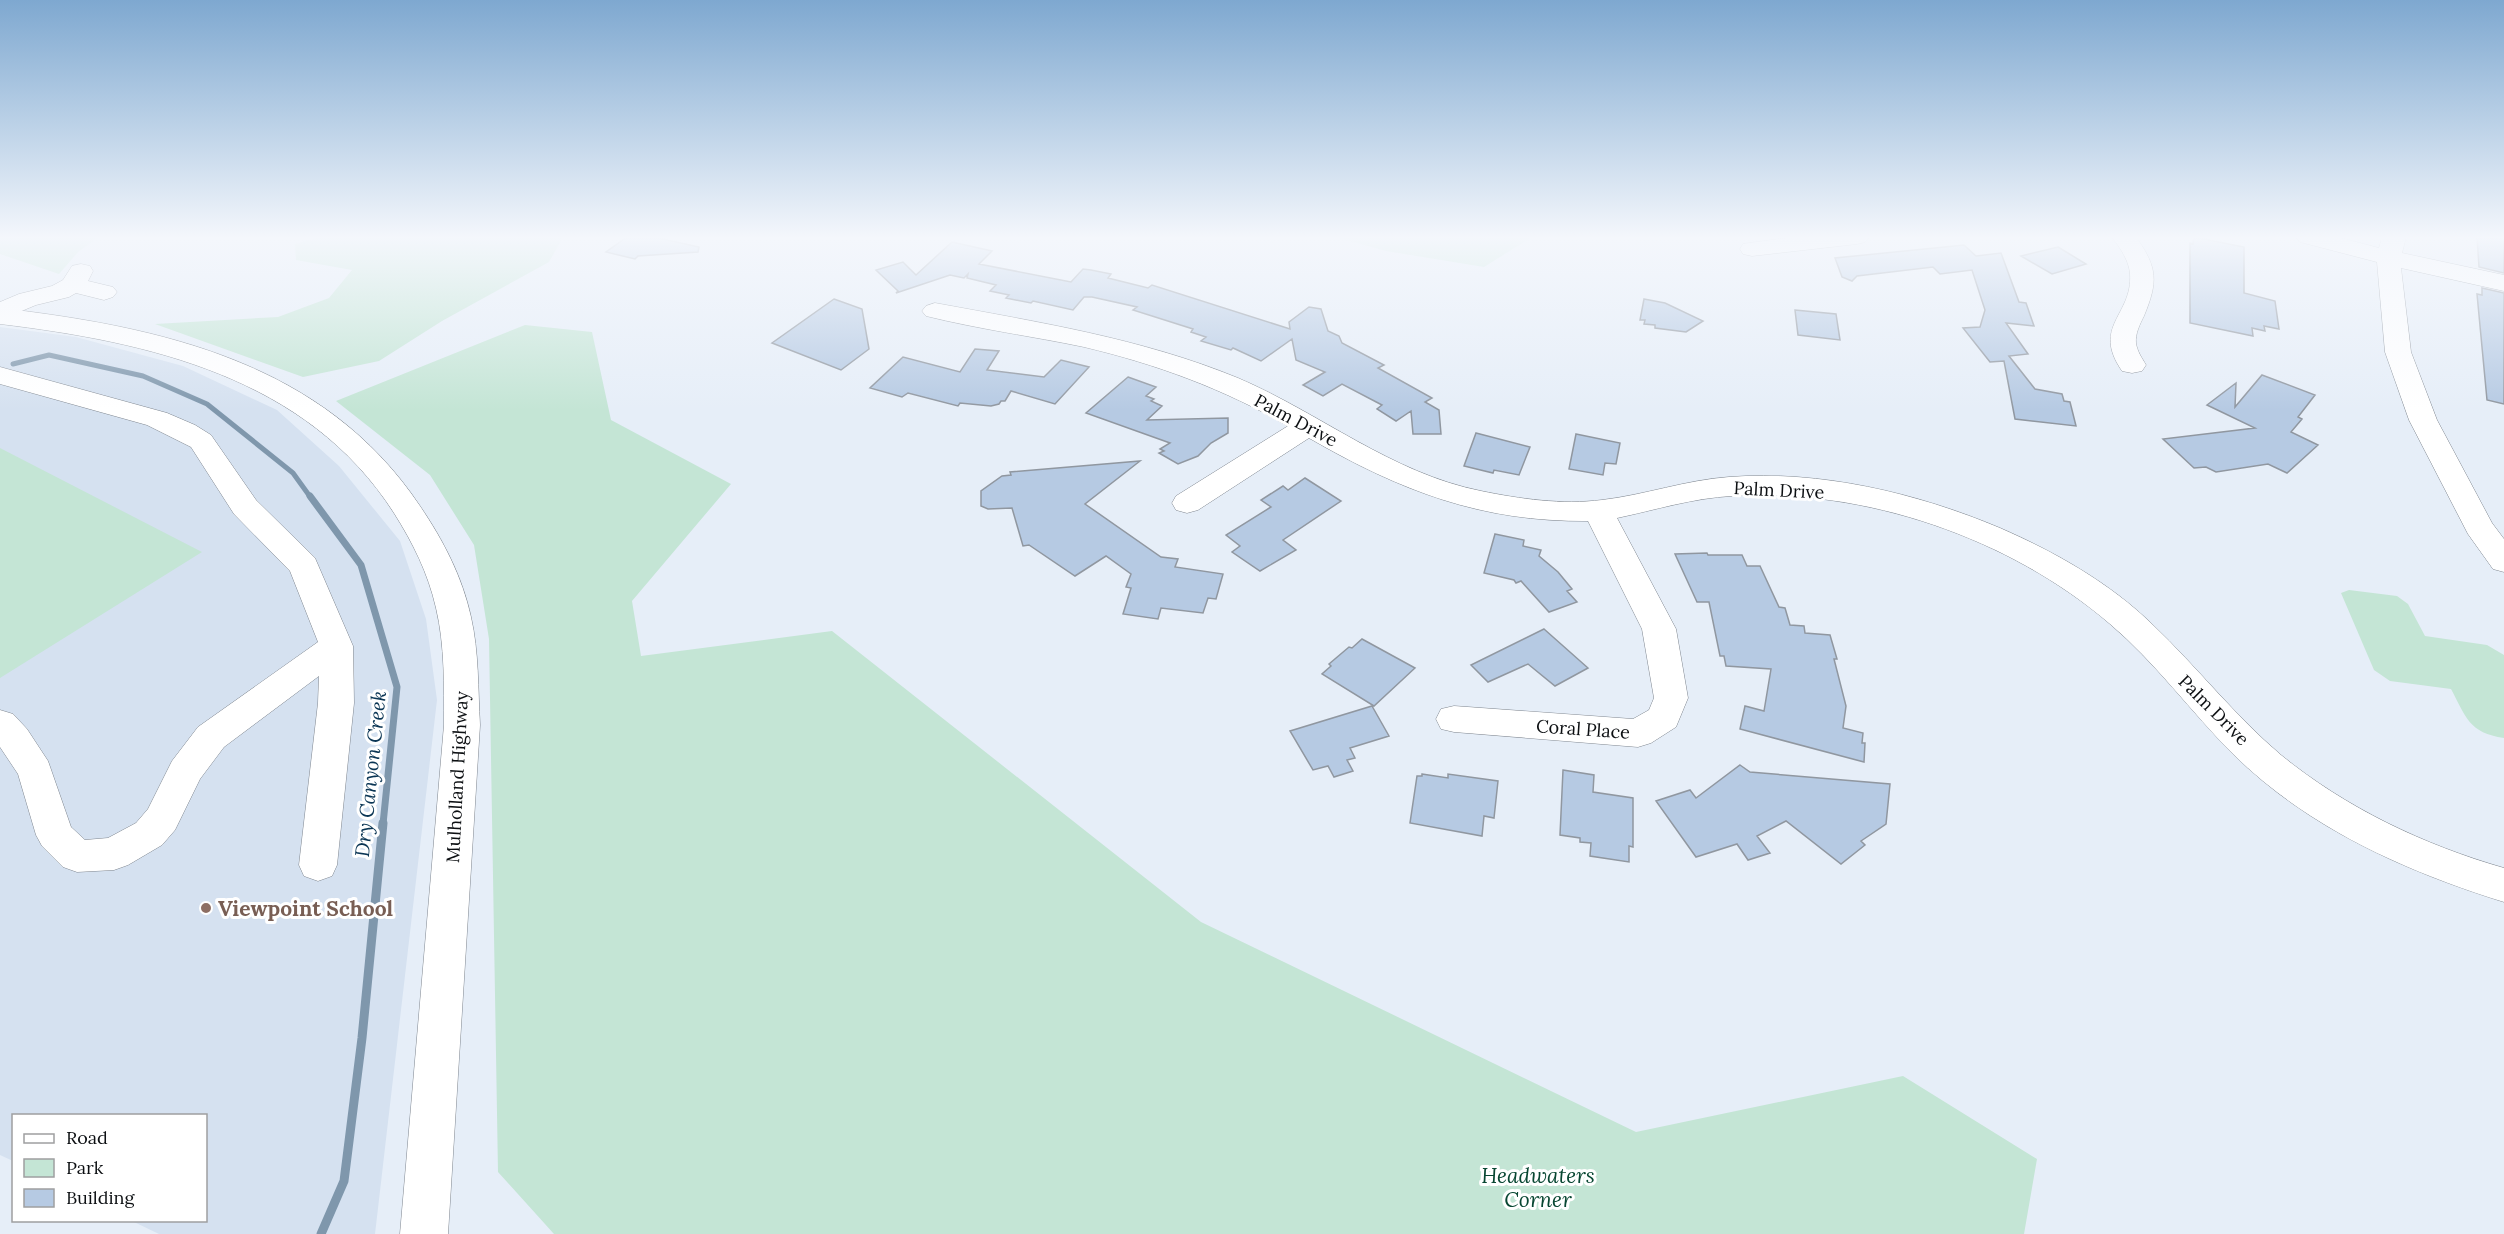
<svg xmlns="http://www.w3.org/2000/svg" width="2504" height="1234" viewBox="0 0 2504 1234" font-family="Lora,serif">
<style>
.built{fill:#d5e1f0}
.green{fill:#c4e5d5}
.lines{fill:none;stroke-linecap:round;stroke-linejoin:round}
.stream-far2{stroke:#7f97ac;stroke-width:5}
.stream-far1{stroke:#7f97ac;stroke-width:7}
.stream{stroke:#7f97ac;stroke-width:9}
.building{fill:#b6cae3;stroke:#9097a0;stroke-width:1.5}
.minor-casing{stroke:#7f868f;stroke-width:1}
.major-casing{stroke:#7f868f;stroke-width:1}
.minor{fill:#fff;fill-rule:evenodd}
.major{fill:#fff;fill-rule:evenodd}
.education-dot{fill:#8d6e63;stroke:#fff;stroke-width:2}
.labels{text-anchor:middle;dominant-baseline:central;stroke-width:6;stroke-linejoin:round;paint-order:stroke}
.street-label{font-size:18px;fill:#0c0f12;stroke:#fff}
.water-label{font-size:20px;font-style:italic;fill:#0a3554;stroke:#fff}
.near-education-label{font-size:21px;font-weight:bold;fill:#785e54;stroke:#fff;text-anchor:start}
.near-park-label{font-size:21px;font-style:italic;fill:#084732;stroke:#fff}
</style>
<rect width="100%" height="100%" fill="#e6eef8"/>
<path class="built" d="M 0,327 L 76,337 L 183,366 L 277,410 L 339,466 L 400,541 L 426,619 L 437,700 L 375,1234 L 159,1234 L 132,1221 L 206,1220 L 206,1116 L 14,1116 L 13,1161 L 0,1155 Z"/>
<path class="green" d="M 0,237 L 99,237 L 78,252 L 59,274 L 0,254 Z
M 319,237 L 563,237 L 549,262 L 442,321 L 379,361 L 303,377 L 155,324 L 278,317 L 329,298 L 352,270 L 296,260 L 295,244 Z
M 1336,237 L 1335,237 L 1532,237 L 1484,267 L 1386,251 Z
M 525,325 L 592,332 L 611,420 L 731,484 L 632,601 L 641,656 L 832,631 L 1201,922 L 1636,1132 L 1903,1076 L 2037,1159 L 2024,1234 L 554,1234 L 498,1172 L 489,639 L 474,545 L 430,475 L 336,401 Z
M 0,448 L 202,552 L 0,678 Z
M 2349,590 L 2397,596 L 2408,604 L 2425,636 L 2487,645 L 2504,655 L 2504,738 C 2469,733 2466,717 2451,689 L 2390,681 L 2374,670 L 2341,593 Z"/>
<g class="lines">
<path class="stream-far2" d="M 13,364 L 49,355 L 143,376 L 207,404 L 293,473 L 311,498"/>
<path class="stream-far1" d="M 310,496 L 361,565 L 397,687 L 383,824"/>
<path class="stream" d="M 321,1234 L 344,1181 L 362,1038 L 383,823"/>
</g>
<path class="building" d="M 627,237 L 654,237 L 699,247 L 698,252 L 638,256 L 635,259 L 606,252 Z
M 2194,237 L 2244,247 L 2244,293 L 2275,301 L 2279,329 L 2264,326 L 2265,331 L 2252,328 L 2253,336 L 2190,323 L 2190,243 L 2193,244 Z
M 2477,237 L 2504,237 L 2504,273 L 2479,267 Z
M 952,242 L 992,251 L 979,264 L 1071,282 L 1083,269 L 1091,270 L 1111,274 L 1108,278 L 1148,288 L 1152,285 L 1290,329 L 1289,322 L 1309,307 L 1321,309 L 1328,331 L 1339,336 L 1342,343 L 1384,365 L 1378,368 L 1432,398 L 1425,402 L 1439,410 L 1441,434 L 1413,434 L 1411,411 L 1396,421 L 1377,409 L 1382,405 L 1342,384 L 1323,396 L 1303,385 L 1325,372 L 1296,360 L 1292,339 L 1261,361 L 1233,348 L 1231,350 L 1201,341 L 1206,337 L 1191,332 L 1193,329 L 1133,310 L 1137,307 L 1092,297 L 1084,297 L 1073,310 L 1033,301 L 1031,303 L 1006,298 L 1009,295 L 990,291 L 996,285 L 967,278 L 968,274 L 964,278 L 950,275 L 896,293 L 898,291 L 876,270 L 903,262 L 916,275 Z
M 1964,245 L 1976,256 L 2001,253 L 2019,302 L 2026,303 L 2034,326 L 2006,323 L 2028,354 L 2009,356 L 2035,389 L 2062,394 L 2064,401 L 2070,402 L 2076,426 L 2015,419 L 2004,361 L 1990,362 L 1963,328 L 1980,327 L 1985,310 L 1972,270 L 1940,274 L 1933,267 L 1857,276 L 1852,281 L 1842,277 L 1835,258 Z
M 2058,247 L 2086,264 L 2052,274 L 2021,256 Z
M 2482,288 L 2504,293 L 2504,404 L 2487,400 L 2477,294 L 2482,295 Z
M 834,299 L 862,309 L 869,349 L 841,370 L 772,343 Z
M 1644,299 L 1665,303 L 1703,321 L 1686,332 L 1655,328 L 1655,325 L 1644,324 L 1645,320 L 1640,320 Z
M 1795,310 L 1836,314 L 1840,340 L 1798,335 Z
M 975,349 L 999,351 L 987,370 L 1044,377 L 1061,360 L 1089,367 L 1055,404 L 1011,391 L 1005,401 L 1001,401 L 999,404 L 991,406 L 960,403 L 958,406 L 908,393 L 902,397 L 870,388 L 903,357 L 960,372 Z
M 2262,375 L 2315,395 L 2298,417 L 2302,419 L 2291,432 L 2318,445 L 2287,473 L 2268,464 L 2216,472 L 2206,467 L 2194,468 L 2163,439 L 2255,428 L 2207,405 L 2236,383 L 2235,407 Z
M 1128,377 L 1156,387 L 1146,396 L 1154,399 L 1151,401 L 1162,406 L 1147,420 L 1228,418 L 1228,433 L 1211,443 L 1198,456 L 1178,464 L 1159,453 L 1164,451 L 1160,449 L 1170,443 L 1086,413 Z
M 1476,433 L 1530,447 L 1519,475 L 1494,470 L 1493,473 L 1464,466 Z
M 1576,434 L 1620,443 L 1616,464 L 1605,463 L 1603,475 L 1569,469 Z
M 1140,461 L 1085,504 L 1161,557 L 1178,559 L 1175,567 L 1223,574 L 1216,599 L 1208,598 L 1203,613 L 1161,608 L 1158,619 L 1123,614 L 1131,588 L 1126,587 L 1131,574 L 1106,556 L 1075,576 L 1029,545 L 1023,546 L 1012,508 L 988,509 L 981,506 L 981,491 L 1002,476 L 1011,475 L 1010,472 Z
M 1305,478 L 1341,501 L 1283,540 L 1296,550 L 1260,571 L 1232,552 L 1240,546 L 1226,535 L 1271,507 L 1261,500 L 1283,486 L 1288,490 Z
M 1495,534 L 1524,540 L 1523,546 L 1541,550 L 1539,556 L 1558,572 L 1572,589 L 1567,591 L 1577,602 L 1549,612 L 1521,581 L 1516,583 L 1514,580 L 1484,573 Z
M 1707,553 L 1708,555 L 1742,555 L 1747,566 L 1760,566 L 1779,607 L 1785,608 L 1790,625 L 1804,626 L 1805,633 L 1830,635 L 1837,659 L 1834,659 L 1846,706 L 1843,728 L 1863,733 L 1862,743 L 1865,743 L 1864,762 L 1740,729 L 1745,706 L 1764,711 L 1771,669 L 1726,666 L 1724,656 L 1720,656 L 1709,602 L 1697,602 L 1675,554 Z
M 1544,629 L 1588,668 L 1555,686 L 1528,664 L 1488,682 L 1471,665 Z
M 1362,639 L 1415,668 L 1374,706 L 1322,674 L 1331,666 L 1329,664 L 1349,647 L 1352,648 Z
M 1372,706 L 1389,736 L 1350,748 L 1355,758 L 1347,760 L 1353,771 L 1334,777 L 1328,766 L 1313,770 L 1290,731 Z
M 1740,765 L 1750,772 L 1890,784 L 1886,824 L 1861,841 L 1865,845 L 1841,864 L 1786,821 L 1757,836 L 1770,853 L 1748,860 L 1737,844 L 1696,857 L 1656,801 L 1690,790 L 1696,798 Z
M 1563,770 L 1594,775 L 1593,792 L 1633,798 L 1633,847 L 1629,846 L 1629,862 L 1590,856 L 1591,843 L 1580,842 L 1580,838 L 1560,835 Z
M 1422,774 L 1448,778 L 1448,774 L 1498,781 L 1494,818 L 1484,816 L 1482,836 L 1410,823 L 1417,776 L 1422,776 Z"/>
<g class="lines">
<g class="minor-casing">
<path id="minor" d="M 1794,237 L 1869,237 L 1865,242 L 1857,244 L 1752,256 L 1743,254 L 1740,249 L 1743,244 Z
M 2112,237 L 2136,237 C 2158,268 2158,282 2144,316 C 2140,324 2135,334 2136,343 C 2137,351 2142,358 2146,365 L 2142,371 L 2132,373 L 2122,371 C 2091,326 2133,315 2130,274 C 2129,260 2120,248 2112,237 Z
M 2296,237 L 2337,237 L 2379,248 L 2382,237 L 2406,237 L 2402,253 L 2504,275 L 2504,291 L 2401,268 L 2411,352 L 2437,420 L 2492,523 L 2504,539 L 2504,572 L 2493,569 L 2468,534 L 2409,420 L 2385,352 L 2377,262 L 2300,242 Z
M 81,264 L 90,266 L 93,271 L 88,281 L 113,287 L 117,292 L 113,297 L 104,300 L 76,293 L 69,297 L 36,305 L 0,320 L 0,302 L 19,294 L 52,286 L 63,280 L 72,266 Z
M 935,303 C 1037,322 1141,338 1238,378 C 1320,413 1391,473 1481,491 C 1520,499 1562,505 1602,500 C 1645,495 1686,480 1729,477 C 1820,470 1917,493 2000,528 C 2055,552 2110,583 2153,625 C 2197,667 2235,716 2281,755 C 2346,808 2424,845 2504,868 L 2504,902 C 2405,871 2308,828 2233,754 C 2191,712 2156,663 2110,624 C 2010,538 1865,488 1732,496 C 1693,498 1655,510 1617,518 L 1676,629 L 1688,698 L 1676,727 L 1651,743 L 1638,747 L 1454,732 L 1441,729 L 1436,719 L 1441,709 L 1454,706 L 1633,719 L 1649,710 L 1654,698 L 1642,629 L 1588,521 C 1481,522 1401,491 1309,438 L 1198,510 L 1187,513 L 1176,510 L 1172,503 L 1176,496 L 1288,426 C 1224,389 1156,364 1084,347 C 1031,336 978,329 926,316 L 922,311 L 926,306 Z
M 0,367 L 167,413 L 195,425 L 211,435 L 256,500 L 315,558 L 353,646 L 354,703 L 337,865 L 332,876 L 318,881 L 304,876 L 299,865 L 318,703 L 319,676 L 224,747 L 200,779 L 175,830 L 162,845 L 128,865 L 114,870 L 77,872 L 63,867 L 42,846 L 36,835 L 18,774 L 0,747 L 0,710 L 13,714 L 27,729 L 48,761 L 71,827 L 85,840 L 108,838 L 136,823 L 148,809 L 172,761 L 198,727 L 318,642 L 290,571 L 234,514 L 191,447 L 147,425 L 0,384 Z"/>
</g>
<g class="major-casing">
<path id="major" d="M 0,308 C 161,327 324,362 420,506 C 443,540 462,576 471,617 C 479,652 478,689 480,725 L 448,1234 L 400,1234 L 444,725 C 444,686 445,646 436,608 C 428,573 413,543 394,513 C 307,377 149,342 0,324 Z"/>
</g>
<use href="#minor" class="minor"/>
<use href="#major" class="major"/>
</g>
<linearGradient id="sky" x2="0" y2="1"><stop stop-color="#7ea8d0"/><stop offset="0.58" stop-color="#f4f7fc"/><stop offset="1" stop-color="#f4f7fc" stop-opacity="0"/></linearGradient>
<rect width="2504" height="410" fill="url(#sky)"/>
<circle class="education-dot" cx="206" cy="908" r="6"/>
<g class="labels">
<g class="street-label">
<text transform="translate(1296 420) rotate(28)">Palm Drive</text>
<text transform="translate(1779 490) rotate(3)">Palm Drive</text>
<text transform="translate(2214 710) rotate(45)">Palm Drive</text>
<text transform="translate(1583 729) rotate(4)">Coral Place</text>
<text transform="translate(457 777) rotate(-87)">Mulholland Highway</text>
</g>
<g class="water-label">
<text transform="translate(370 774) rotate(-84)">Dry Canyon Creek</text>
</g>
<g class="near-education-label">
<text x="218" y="908">Viewpoint School</text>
</g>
<g class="near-park-label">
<text x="1538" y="1175">Headwaters<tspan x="1538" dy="24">Corner</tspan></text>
</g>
</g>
<rect x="12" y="1114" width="195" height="108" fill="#ffffff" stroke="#9e9fa0" stroke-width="1.5"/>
<rect x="24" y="1134" width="30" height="9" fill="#ffffff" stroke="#9e9fa0" stroke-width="1.5"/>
<text x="66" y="1144" font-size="18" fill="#0c0f12">Road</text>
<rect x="24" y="1159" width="30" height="18" fill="#c4e5d5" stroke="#9e9fa0" stroke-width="1.5"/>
<text x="66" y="1174" font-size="18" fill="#0c0f12">Park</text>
<rect x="24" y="1189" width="30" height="18" fill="#b6cae3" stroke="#9e9fa0" stroke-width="1.5"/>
<text x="66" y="1204" font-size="18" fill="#0c0f12">Building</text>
</svg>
